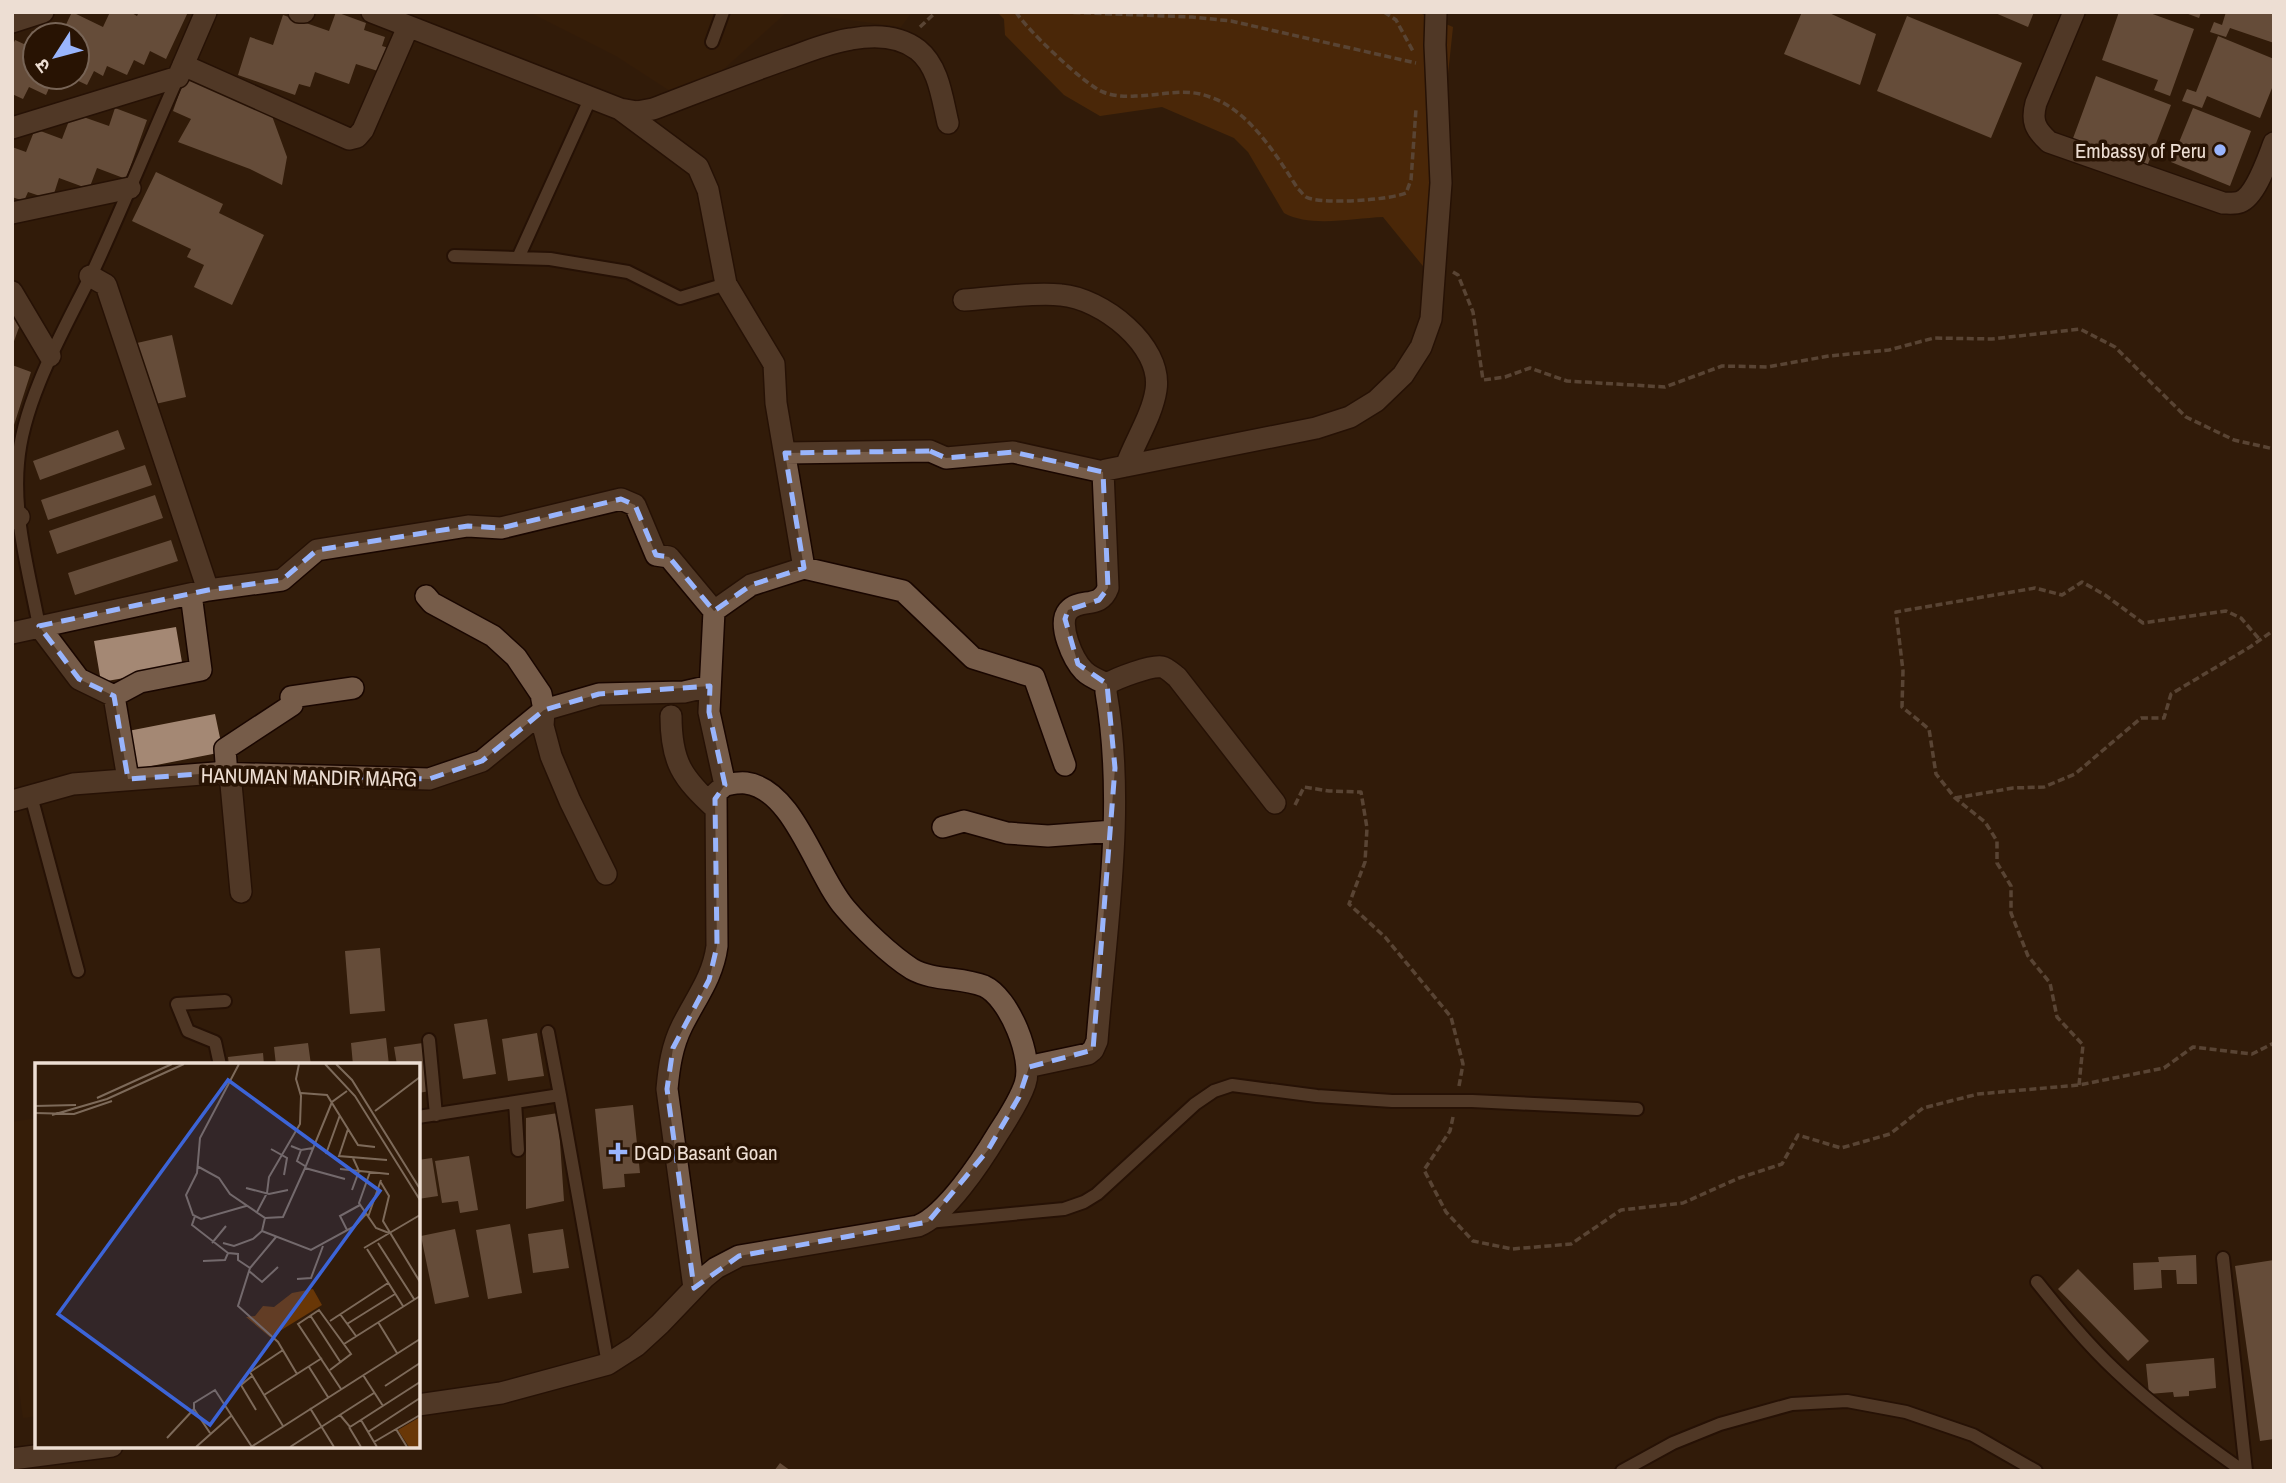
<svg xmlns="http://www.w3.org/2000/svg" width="2286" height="1483" viewBox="0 0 2286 1483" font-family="'Archivo Narrow','Noto Sans Devanagari',sans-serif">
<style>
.built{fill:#3b1f08}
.green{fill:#693707}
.building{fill:#a48874}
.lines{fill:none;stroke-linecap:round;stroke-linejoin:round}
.lane-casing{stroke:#190600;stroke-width:16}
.street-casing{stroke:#190600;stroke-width:24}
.path{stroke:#897768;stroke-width:3.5;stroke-dasharray:7 3.5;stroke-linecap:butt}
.lane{stroke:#765c49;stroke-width:12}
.street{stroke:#765c49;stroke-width:21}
.marked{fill:none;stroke:#99b5fd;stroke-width:5;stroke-dasharray:14 9;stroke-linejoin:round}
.poi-dot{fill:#99b5fd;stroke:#281303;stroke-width:2.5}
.labels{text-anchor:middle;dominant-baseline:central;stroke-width:7;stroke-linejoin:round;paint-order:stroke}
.poi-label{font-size:21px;fill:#edded3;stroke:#281303;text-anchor:end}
.street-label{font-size:21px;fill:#edded3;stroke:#281303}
.inset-road{fill:none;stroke:#7d6a5a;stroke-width:2}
.view{fill:#3c64d7;fill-opacity:0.15;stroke:#3c64d7;stroke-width:3.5}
.inset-edge{fill:none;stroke:#edded3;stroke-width:3.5}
</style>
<rect width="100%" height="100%" fill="#321c0a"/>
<path class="built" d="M 529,12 L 787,12 L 687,102 L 616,56 Z
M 792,12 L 912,12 L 901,27 Z
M 37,1118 L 37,1416 L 23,1418 L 12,1339 L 12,1122 Z"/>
<path class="green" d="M 997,12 L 1417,12 L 1453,27 L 1427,271 L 1383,217 C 1353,218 1311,228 1284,213 L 1248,152 L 1234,138 L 1162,107 L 1100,116 L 1064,95 L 1005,35 L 1004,19 Z"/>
<path class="building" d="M 72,12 L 103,27 L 110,12 L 130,12 L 137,16 L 139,12 L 188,12 L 166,59 L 150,51 L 144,65 L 134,60 L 127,75 L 107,66 L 103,76 L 94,71 L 87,85 L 70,77 L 77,77 L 77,35 L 61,35 Z
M 336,12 L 366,23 L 364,30 L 385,37 L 382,46 L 392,49 L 384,73 L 356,64 L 349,84 L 315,72 L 310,87 L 299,84 L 295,95 L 238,75 L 250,37 L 273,45 L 283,15 L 329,31 Z
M 1802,12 L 1827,12 L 1876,34 L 1860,85 L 1784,54 Z
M 1993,12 L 2034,12 L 2028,27 Z
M 2119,12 L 2147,12 L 2194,29 L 2170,96 L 2154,90 L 2158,80 L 2102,60 Z
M 2183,12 L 2201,12 L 2199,18 Z
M 2226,12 L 2274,12 L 2274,43 L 2230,28 L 2226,37 L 2210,32 L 2214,22 L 2222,25 Z
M 1907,16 L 2022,63 L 1991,138 L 1877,91 Z
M 32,31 L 42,35 L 35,35 L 35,77 L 54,77 L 46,95 L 29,87 L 23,99 L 12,94 L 12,47 L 15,40 L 26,45 Z
M 2218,36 L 2274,59 L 2274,83 L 2260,118 L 2207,96 L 2202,108 L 2182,101 L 2187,89 L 2196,92 Z
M 2096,76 L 2171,105 L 2146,169 L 2072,141 Z
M 185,77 L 272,116 L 287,157 L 282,185 L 250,169 L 178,142 L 191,119 L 173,111 Z
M 115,108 L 147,120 L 126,179 L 97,168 L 89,189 L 59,178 L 52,200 L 28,192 L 24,201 L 12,197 L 12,147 L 26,152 L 35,129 L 62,139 L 72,113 L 109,126 Z
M 2193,108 L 2251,131 L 2230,186 L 2171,162 Z
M 156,172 L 223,204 L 219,213 L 264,235 L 232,305 L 194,287 L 204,265 L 187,257 L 191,249 L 132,221 Z
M 12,316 L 22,319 L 13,344 L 12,344 Z
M 172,335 L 186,397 L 151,405 L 137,343 Z
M 12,365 L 31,372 L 13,428 L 12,428 Z
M 118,430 L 125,449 L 40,480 L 33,461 Z
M 145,465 L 152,485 L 48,520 L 41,500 Z
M 155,495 L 163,518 L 57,554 L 49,531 Z
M 171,540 L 178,561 L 75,595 L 68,573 Z
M 176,627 L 183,668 L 101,682 L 94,641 Z
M 215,714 L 223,752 L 131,770 L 123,732 Z
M 380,948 L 385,1011 L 350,1014 L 345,951 Z
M 487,1019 L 496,1074 L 463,1079 L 454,1024 Z
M 537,1033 L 544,1076 L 508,1081 L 502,1039 Z
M 386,1038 L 389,1065 L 353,1065 L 351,1043 Z
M 308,1043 L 311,1065 L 276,1065 L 274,1047 Z
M 423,1043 L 430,1091 L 418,1093 L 418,1065 L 397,1065 L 394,1047 Z
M 263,1053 L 264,1065 L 229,1065 L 228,1057 Z
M 633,1105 L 640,1173 L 624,1174 L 625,1187 L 603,1189 L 595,1109 Z
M 558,1113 L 564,1201 L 526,1209 L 526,1118 Z
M 469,1156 L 478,1210 L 460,1213 L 458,1201 L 442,1203 L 435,1161 Z
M 432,1158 L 438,1196 L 418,1199 L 418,1160 Z
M 510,1224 L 522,1293 L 488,1299 L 476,1230 Z
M 455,1229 L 469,1297 L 435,1304 L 421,1236 Z
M 563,1229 L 569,1268 L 533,1273 L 528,1234 Z
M 2196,1255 L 2197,1284 L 2177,1284 L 2176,1270 L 2161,1270 L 2162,1288 L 2134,1290 L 2133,1263 L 2159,1262 L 2158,1257 Z
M 2274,1260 L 2274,1439 L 2260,1441 L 2235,1266 Z
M 2078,1269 L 2149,1341 L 2128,1361 L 2058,1289 Z
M 2214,1358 L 2216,1388 L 2189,1391 L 2189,1396 L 2174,1397 L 2173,1392 L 2149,1394 L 2146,1364 Z
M 780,1463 L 791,1471 L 774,1471 Z"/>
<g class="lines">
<g class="lane-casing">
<path id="lane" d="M 712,42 L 723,12
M 454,256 L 550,259 L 628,272 L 680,298 L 726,284
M 518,258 L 591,97
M 39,626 C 29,573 13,517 18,463 C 23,398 67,325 95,267 C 124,204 150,140 178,77
M 31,796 L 78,971
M 548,1032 L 560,1095
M 429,1040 L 436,1115
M 220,1065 L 215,1042 L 188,1031 L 177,1004 L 225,1001
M 515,1102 L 518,1150
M 418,1117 L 560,1095 L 608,1364
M 928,1222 L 1064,1209 L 1084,1202 L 1097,1194 L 1195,1104 L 1214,1091 L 1232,1085 L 1317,1096 L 1392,1101 L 1472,1101 L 1637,1109
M 2223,1258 L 2246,1471
M 2037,1282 C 2062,1313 2087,1344 2116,1371 C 2155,1408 2199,1440 2243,1471
M 1622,1471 L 1673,1443 L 1720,1424 L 1792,1404 L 1847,1401 L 1906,1412 L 1973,1435 L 2036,1471"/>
</g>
<g class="street-casing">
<path id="street" d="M 299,12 L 304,12
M 372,12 L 620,109 L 637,112 L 653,109 C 698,92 743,74 789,58 C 809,51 830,42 851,39 C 873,35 899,35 918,50 C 939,67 942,98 948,123
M 2074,12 L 2036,103 C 2031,121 2035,129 2049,142 L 2223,203 C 2228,203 2235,204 2240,202 C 2256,196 2268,158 2274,143
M 12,22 L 43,12
M 183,65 L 349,139 L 357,137 L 363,130 L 408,27
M 620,109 L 698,167 L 708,190 L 726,284 L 774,364 L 776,403 L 804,568
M 12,128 L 178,77 L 206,12
M 12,213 L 130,188
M 12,292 L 50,356
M 964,300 C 993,298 1034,292 1061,295 C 1101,298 1163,345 1156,390 C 1152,416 1135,441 1126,466
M 785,453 L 930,451 L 946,458 L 1013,452 L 1103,472 L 1106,470 L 1316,428 L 1350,417 L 1376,401 L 1403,375 L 1421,347 L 1431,319 L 1441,183 L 1435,45 L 1436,12
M 1103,472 L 1108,588 C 1100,610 1080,597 1068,611 C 1057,624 1073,660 1084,671 C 1090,677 1098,680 1107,684
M 12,519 L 19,517
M 208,590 L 282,580 L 317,550 L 468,526 L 501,528 L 621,499 L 635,505 L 656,555 L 669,557 L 714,611
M 426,596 L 432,603 L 493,636 L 516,657 L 541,694 L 544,710 L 543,726 L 551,756 L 570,801 L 606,874
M 39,626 L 79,679 L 114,696 L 128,779
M 12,633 L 208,590 L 106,285 L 90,276
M 114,696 L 140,682 L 201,670 L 191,594
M 671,716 C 671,762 682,778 716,809
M 725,785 L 709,712 L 714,611 L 751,585 L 804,568 L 903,591 L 973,658 L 1034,677 L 1065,765
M 12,801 L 73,784 L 215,773 L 429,779 L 482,761 L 544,710 L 599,694 L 684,692 L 710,686
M 943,827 L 964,821 L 1007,833 L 1048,836 L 1114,831
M 241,892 L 231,784 L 227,775 L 225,749 L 292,705 L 291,697 L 353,688
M 1027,1067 L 1088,1054 L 1093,1050 L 1097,1041 C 1106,925 1126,807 1106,692 L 1107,684 C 1117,678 1151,665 1162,667 C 1167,668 1173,674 1177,677 L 1275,803
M 418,1405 L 501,1393 L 608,1364 L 636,1346 L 660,1324 L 705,1277 L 716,1268 L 739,1256 L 918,1226 C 946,1215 982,1160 997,1135 C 1007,1119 1019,1102 1025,1084 C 1034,1058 1009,997 984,986 C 962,977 933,981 912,969 C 890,955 862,928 845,908 C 816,875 794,789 746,783 C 739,782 731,784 725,785 L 716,793 L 717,946 C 713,977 696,998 682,1026 C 672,1046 669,1067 667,1089 L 694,1288
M 12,1459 L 112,1446"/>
</g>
<path class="path" d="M 1016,12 C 1026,29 1085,85 1103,92 C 1113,96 1125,97 1135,96 C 1161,96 1184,87 1210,97 C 1249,110 1277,156 1298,189 C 1301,191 1303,195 1306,197 C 1321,205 1389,200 1406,193 L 1411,180 L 1416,109
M 1063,12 L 1192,17 L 1231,21 L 1416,63
M 1384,12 L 1396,20 L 1414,53
M 920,27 L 936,12
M 1453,272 L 1458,275 L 1473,312 L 1483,380 L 1505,377 L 1530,368 L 1567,381 L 1665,387 L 1722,366 L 1767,367 L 1829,356 L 1889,350 L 1934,338 L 1992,339 L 2080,329 L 2115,347 L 2186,417 L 2234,440 L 2274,449
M 1955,798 L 2013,788 L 2044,787 L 2075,774 L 2141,718 L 2164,718 L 2171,694 L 2250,647 L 2274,630
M 1295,805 L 1304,787 L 1329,791 L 1361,792 L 1367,828 L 1365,862 L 1349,904 L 1385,937 L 1451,1017 L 1463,1064 L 1459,1086
M 2079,1085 L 2083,1045 L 2057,1017 L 2050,983 L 2028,956 L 2011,913 L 2011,886 L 1997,863 L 1997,841 L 1985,822 L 1955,798 L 1936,774 L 1929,729 L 1902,707 L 1903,671 L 1896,612 L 2035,588 L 2062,595 L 2082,582 L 2105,595 L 2143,623 L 2226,611 L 2241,618 L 2260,640
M 1453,1117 L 1450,1131 L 1424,1170 L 1446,1212 L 1473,1241 L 1512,1249 L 1571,1244 L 1621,1210 L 1683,1203 L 1739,1178 L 1782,1164 L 1798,1135 L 1841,1148 L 1890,1134 L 1923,1108 L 1978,1094 L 2079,1085 L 2164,1068 L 2193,1047 L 2252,1054 L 2274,1043"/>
<use href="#lane" class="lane"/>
<use href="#street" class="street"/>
</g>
<path d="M0 0H2286V1483H0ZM 930,451 L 946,458 L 1013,452 L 1103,472 L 1108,588 L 1099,600 L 1068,610 L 1065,619 L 1078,664 L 1107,684 L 1115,768 L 1093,1050 L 1029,1067 L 1019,1097 L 988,1150 L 928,1222 L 739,1256 L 694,1288 L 667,1089 L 673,1048 L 709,980 L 717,946 L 715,799 L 725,785 L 709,712 L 710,686 L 599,694 L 544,710 L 482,761 L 429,779 L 215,773 L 128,779 L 114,696 L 79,679 L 39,626 L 208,590 L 282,580 L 317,550 L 468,526 L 501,528 L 621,499 L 635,505 L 656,555 L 669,557 L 714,611 L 751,585 L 804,568 L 785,453 Z" fill="#321c0a" fill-opacity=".55" fill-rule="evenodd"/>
<path class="marked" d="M 930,451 L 946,458 L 1013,452 L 1103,472 L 1108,588 L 1099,600 L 1068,610 L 1065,619 L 1078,664 L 1107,684 L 1115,768 L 1093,1050 L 1029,1067 L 1019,1097 L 988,1150 L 928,1222 L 739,1256 L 694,1288 L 667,1089 L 673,1048 L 709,980 L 717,946 L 715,799 L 725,785 L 709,712 L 710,686 L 599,694 L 544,710 L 482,761 L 429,779 L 215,773 L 128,779 L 114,696 L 79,679 L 39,626 L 208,590 L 282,580 L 317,550 L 468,526 L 501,528 L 621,499 L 635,505 L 656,555 L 669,557 L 714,611 L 751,585 L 804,568 L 785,453 Z"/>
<g class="poi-dot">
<circle cx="2220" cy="150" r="7"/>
<path d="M614.5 1141.5h7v7h7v7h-7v7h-7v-7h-7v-7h7z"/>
</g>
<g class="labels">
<g class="poi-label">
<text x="2206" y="150">Embassy of Peru</text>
<text x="634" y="1152" text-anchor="start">DGD Basant Goan</text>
</g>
<g class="street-label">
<text transform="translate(309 777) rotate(1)">HANUMAN MANDIR MARG</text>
</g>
</g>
<g transform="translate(35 1063)">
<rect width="385" height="385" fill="#321c0a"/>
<path d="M 278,226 L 287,242 L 235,274 L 211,254 L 220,253 L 228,243 L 239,244 L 257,230 ZM 385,354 L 385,384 L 374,384 L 363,367 Z" fill="#693707"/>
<path class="inset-road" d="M 204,1 L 165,75 L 162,110 L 151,132 L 158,152 L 166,156 L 211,143M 290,1 L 320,33 L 385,137M 301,1 L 317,17 L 385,126M 266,30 L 292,32 L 323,82 L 340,84M 62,35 L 137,1M 0,43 L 41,42M 340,48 L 385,14M 0,50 L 39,51 L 77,38M 17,52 L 72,36 L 149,1M 313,66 L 304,93 L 352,97M 256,83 L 266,87 L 278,85M 236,86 L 252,95 L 249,112M 266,87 L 262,98 L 270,103M 291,91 L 305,52M 162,103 L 184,115 L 195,131 L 230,155 L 227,168 L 218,176 L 199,183 L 188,180M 305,106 L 354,111M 335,109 L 324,140 L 341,165 L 354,170M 310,116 L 270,105 L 297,39 L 312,28M 345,118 L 354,133 L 348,158 L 385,219M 211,125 L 234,131 L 253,127M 317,127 L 324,108 L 318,95M 222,149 L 232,130 L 234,114 L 265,61 L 266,33 L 261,16 L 264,1M 160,153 L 157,162 L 193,190 L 190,197 L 168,198M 333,154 L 346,117M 230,155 L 248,154 L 270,105M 312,167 L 305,153 L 325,142M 227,168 L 276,187 L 320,163 L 331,151M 241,174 L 215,205 L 203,243 L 243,279 L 262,311M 177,180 L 191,163M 343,180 L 379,236M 329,185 L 385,152M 332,186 L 368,243M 193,190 L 203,191 L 203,197 L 215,205M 214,208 L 227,219 L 243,204M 262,216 L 276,215 L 288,183M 305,251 L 321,273M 275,252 L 306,300M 295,258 L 353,220M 343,259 L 362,290M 312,261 L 360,231M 309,281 L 385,233M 274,304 L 293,334M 295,307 L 316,291 L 284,247 L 263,261 L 306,326M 328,312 L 348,343M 217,313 L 206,322 L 221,347M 350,323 L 385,300M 229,332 L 287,295M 275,345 L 299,384M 159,346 L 175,370M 305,352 L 315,364 L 385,319M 326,357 L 342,384M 248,363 L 215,309 L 248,287M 314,364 L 326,384M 361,366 L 372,384M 333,369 L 385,335M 132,375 L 159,346 L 159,340 L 180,327 L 217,384M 339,379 L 385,352M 161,384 L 197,352M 216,384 L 385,276M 255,384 L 339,330"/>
<path class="view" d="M 193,17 L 345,128 L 175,362 L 23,251 Z"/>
<rect width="385" height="385" class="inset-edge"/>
</g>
<rect width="2286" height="1483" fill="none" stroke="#edded3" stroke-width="28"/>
<g transform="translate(56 56) rotate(234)"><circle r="33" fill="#281303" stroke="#776456" stroke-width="2"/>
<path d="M0-5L12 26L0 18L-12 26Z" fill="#99b5fd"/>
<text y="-10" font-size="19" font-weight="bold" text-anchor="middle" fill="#edded3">उ</text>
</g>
</svg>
